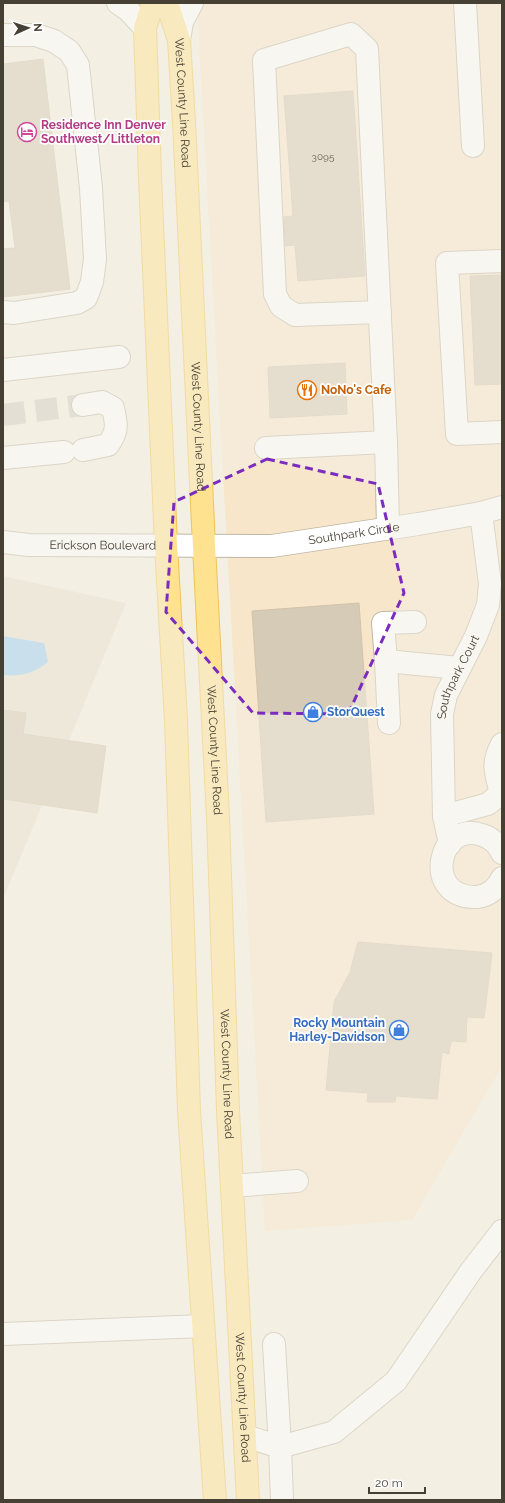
<svg xmlns="http://www.w3.org/2000/svg" width="505" height="1503" viewBox="0 0 505 1503" font-family="Raleway,sans-serif">
<style>
.residential{fill:#e8e1d0}
.commercial{fill:#f8e6cb}
.water{fill:#98cef7}
.building{fill:#d6cbb7;stroke:#d1c3aa}
.lines{fill:none;stroke-linecap:round;stroke-linejoin:round}
.minor-tunnel{stroke:#d0ccc0;stroke-width:22;stroke-dasharray:22 11;stroke-linecap:butt}
.minor-casing{stroke:#c0b7a5;stroke-width:24}
.major-casing{stroke:#efc455;stroke-width:24}
.minor{stroke:#fff;stroke-width:22}
.major{stroke:#ffe290;stroke-width:22}
.marked{fill:none;stroke:#7b2cbf;stroke-width:3;stroke-dasharray:8 5;stroke-linejoin:round}
.labels{text-anchor:middle;dominant-baseline:central;stroke-width:3.5;stroke-linejoin:round;paint-order:stroke}
.number-label{font-size:10px;fill:#6a6254}
.street-label{font-size:12px;fill:#463f33;stroke:#fff}
.hotel-label{font-size:12px;font-weight:bold;fill:#b23c85;stroke:#fff;text-anchor:start}
.food-label{font-size:12px;font-weight:bold;fill:#c56008;stroke:#fff;text-anchor:start}
.shop-label{font-size:12px;font-weight:bold;fill:#366cbe;stroke:#fff;text-anchor:start}
</style>
<rect width="100%" height="100%" fill="#f3efe3"/>
<path class="residential" d="M 3,576 L 126,603 L 3,899 Z"/>
<path class="commercial" d="M 197,3 L 502,3 L 502,1066 L 412,1220 L 265,1231 Z"/>
<path class="water" d="M 3,636 L 44,643 L 48,662 C 35,673 20,677 3,675 Z"/>
<path class="building" d="M 43,59 L 70,289 L 3,297 L 3,249 L 15,248 L 9,201 L 3,202 L 3,64 Z
M 353,91 L 365,276 L 298,281 L 295,245 L 285,246 L 284,217 L 293,216 L 284,96 Z
M 502,275 L 502,384 L 475,385 L 470,276 Z
M 345,363 L 347,414 L 270,418 L 268,367 Z
M 359,603 L 374,814 L 266,822 L 252,611 Z
M 3,710 L 26,713 L 23,734 L 106,746 L 97,813 L 3,799 Z
M 358,942 L 492,953 L 484,1018 L 467,1017 L 466,1042 L 451,1041 L 449,1054 L 442,1052 L 437,1099 L 396,1096 L 395,1102 L 367,1102 L 368,1093 L 326,1090 L 334,1002 L 350,972 Z"/>
<g class="lines">
<path class="minor-tunnel" d="M 3,415 L 83,405"/>
<g class="minor-casing">
<g id="minor">
<path d="M 118,3 L 128,10 L 145,28"/>
<path d="M 465,3 L 473,146"/>
<path d="M 3,35 L 36,35 L 54,41 L 69,51 L 78,65 L 91,188 L 95,259 L 92,282 L 86,298 L 77,303 L 14,313 L 3,312"/>
<path d="M 179,40 L 182,22 L 192,3"/>
<path d="M 502,261 L 447,263 L 457,434 L 502,432"/>
<path d="M 380,312 L 295,315 L 281,306 L 275,294 L 264,60 L 351,34 L 367,49 L 386,442 L 388,528"/>
<path d="M 3,370 L 119,357"/>
<path d="M 83,405 L 102,402 L 113,408 C 117,425 118,431 108,445 L 83,450"/>
<path d="M 266,448 L 386,442"/>
<path d="M 3,458 L 64,452"/>
<path id="s1" d="M 3,542 L 29,545 L 272,546 L 418,524 L 481,513 L 502,507"/>
<path d="M 386,661 L 383,623 L 415,622"/>
<path d="M 389,723 L 386,661 L 459,668"/>
<path d="M 501,792 C 495,773 492,762 502,744"/>
<path d="M 444,816 L 488,804 L 502,792"/>
<path id="s2" d="M 450,844 L 444,816 L 442,714 L 446,695 L 476,636 L 488,605 L 490,584 L 481,513"/>
<path d="M 502,853 C 498,844 492,838 482,835 C 438,819 421,899 477,897 C 488,896 498,888 502,878"/>
<path d="M 232,1186 L 297,1181"/>
<path d="M 3,1334 L 203,1326"/>
<path d="M 274,1344 L 280,1447 L 334,1432 L 396,1381 L 471,1271 L 502,1231"/>
<path d="M 245,1436 L 280,1447 L 282,1500"/>
</g>
</g>
<g class="major-casing">
<g id="major">
<path d="M 153,3 L 145,28 L 150,177 L 166,545 L 176,721 L 189,1111 L 215,1500"/>
<path id="s3" d="M 167,3 L 179,40 L 184,122 L 204,546 L 218,817 L 228,1110 L 248,1500"/>
</g>
</g>
<use href="#minor" class="minor"/>
<use href="#major" class="major"/>
</g>
<path d="M0 0H505V1503H0ZM 267,459 L 378,484 L 404,593 L 348,714 L 253,713 L 166,612 L 174,502 Z" fill="#f3efe3" fill-opacity=".55" fill-rule="evenodd"/>
<path class="marked" d="M 267,459 L 378,484 L 404,593 L 348,714 L 253,713 L 166,612 L 174,502 Z"/>
<defs>
<g id="hotel-ring" transform="scale(1)"><circle r="9.5" fill="#fff" stroke="#d1479c" stroke-width="1.5"/><path d="M-6-4.5h1.5V1H6V5H4.5V3h-9V5H-6ZM-4 0a1.8 1.8 0 1 1 3.6 0ZM.5 0V-2.5h3Q6-2.5 6 0Z" fill="#d1479c"/></g>
<g id="restaurant-ring" transform="scale(1)"><circle r="9.5" fill="#fff" stroke="#e8710a" stroke-width="1.5"/><path d="M-5-6h1v4h1v-4h1v4h1v-4h1v5L-1.5 .5V6h-2V.5L-5-1ZM5-6V6H3V1.5H1.5Q1.5-4 5-6Z" fill="#e8710a"/></g>
<g id="shop-ring" transform="scale(1)"><circle r="9.5" fill="#fff" stroke="#3f7fe0" stroke-width="1.5"/><path d="M-5-2.5h2.3a2.7 3.5 0 0 1 5.4 0H5L5.5 6h-11ZM-1.5-2.5h3a1.5 2.3 0 0 0-3 0Z" fill="#3f7fe0"/></g>
</defs>
<g fill-rule="evenodd">
<use href="#hotel-ring" x="27" y="132"/>
<use href="#restaurant-ring" x="307" y="390"/>
<use href="#shop-ring" x="313" y="712"/>
<use href="#shop-ring" x="399" y="1030"/>
</g>
<g class="labels">
<g class="number-label">
<text x="323" y="156">3095</text>
</g>
<g class="street-label">
<text stroke="none"><textPath href="#s3" startOffset="102">West County Line Road</textPath></text>
<text stroke="none"><textPath href="#s3" startOffset="426">West County Line Road</textPath></text>
<text stroke="none"><textPath href="#s1" startOffset="352">Southpark Circle</textPath></text>
<text stroke="none"><textPath href="#s1" startOffset="100">Erickson Boulevard</textPath></text>
<text stroke="none"><textPath href="#s2" startOffset="171">Southpark Court</textPath></text>
<text stroke="none"><textPath href="#s3" startOffset="750">West County Line Road</textPath></text>
<text stroke="none"><textPath href="#s3" startOffset="1074">West County Line Road</textPath></text>
<text stroke="none"><textPath href="#s3" startOffset="1398">West County Line Road</textPath></text>
</g>
<g class="hotel-label">
<text x="41" y="125">Residence Inn Denver<tspan x="41" dy="14">Southwest/Littleton</tspan></text>
</g>
<g class="food-label">
<text x="321" y="390">NoNo's Cafe</text>
</g>
<g class="shop-label">
<text x="327" y="712">StorQuest</text>
<text x="385" y="1023" text-anchor="end">Rocky Mountain<tspan x="385" dy="14">Harley-Davidson</tspan></text>
</g>
</g>
<rect width="505" height="1503" fill="none" stroke="#463f33" stroke-width="8"/>
<g transform="translate(28 28) rotate(87)" stroke="#ffffff" stroke-width="3" paint-order="stroke">
<path d="M0-3L7 15L0 10L-7 15Z" fill="#463f33"/>
<text y="-6" font-size="11" font-weight="bold" text-anchor="middle" fill="#463f33">N</text>
</g>
<path d="M369 1487v6h56v-6" fill="none" stroke="#463f33" stroke-width="2"/>
<text x="375" y="1487" font-size="12" fill="#463f33" stroke="#ffffff" stroke-width="3" paint-order="stroke">20 m</text>
</svg>
